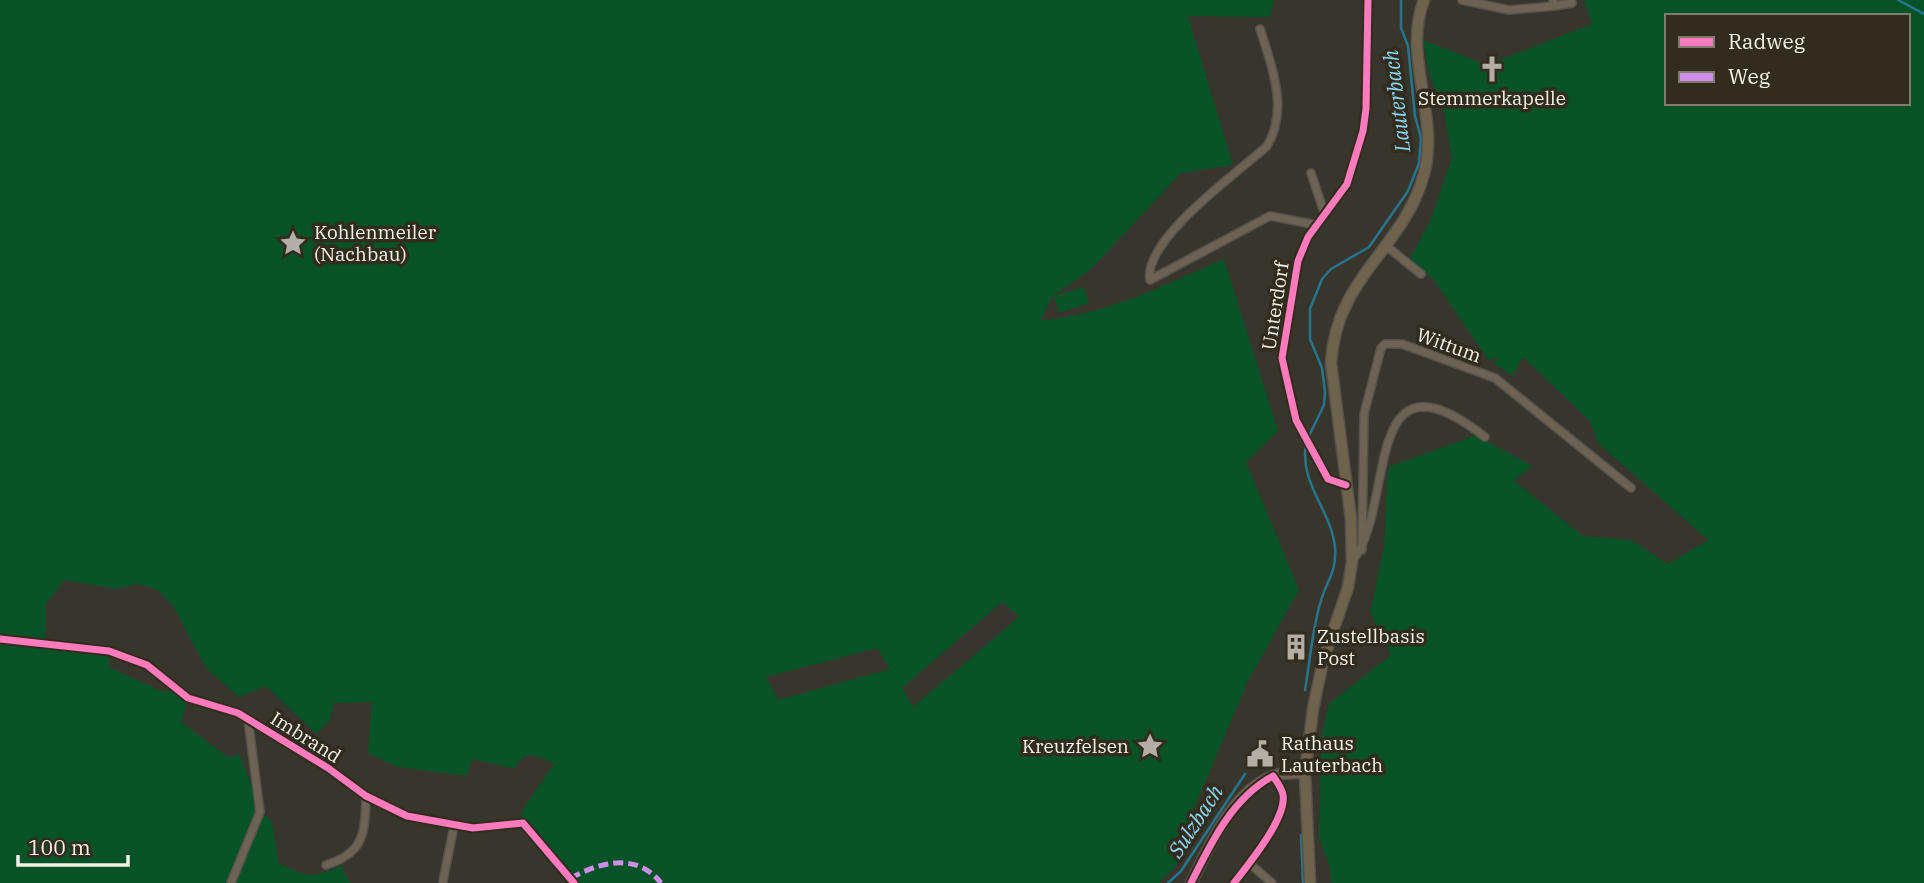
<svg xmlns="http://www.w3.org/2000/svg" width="1924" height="883" viewBox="0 0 1924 883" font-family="'IBM Plex Serif',serif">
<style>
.green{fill:#085228;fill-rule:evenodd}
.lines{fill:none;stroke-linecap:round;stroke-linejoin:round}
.stream{stroke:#25768d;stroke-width:2.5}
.street-casing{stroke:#55524c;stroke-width:10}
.secondary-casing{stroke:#55524c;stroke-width:13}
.street{stroke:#6d6354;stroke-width:7}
.secondary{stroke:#6f634e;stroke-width:10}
.quiet{stroke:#ce8fe9;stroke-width:5;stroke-dasharray:10 5;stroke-linecap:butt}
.cycleway-casing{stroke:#322c1e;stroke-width:11}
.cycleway{stroke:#fd7abc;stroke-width:7}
.labels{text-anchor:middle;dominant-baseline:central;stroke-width:7;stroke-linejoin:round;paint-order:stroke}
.poi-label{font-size:19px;fill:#f5f1e9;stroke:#322c1e;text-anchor:start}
.street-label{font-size:19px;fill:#f5f1e9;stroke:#322c1e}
.water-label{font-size:21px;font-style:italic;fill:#8ad7f3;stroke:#322c1e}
</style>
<rect width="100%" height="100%" fill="#38352d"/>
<path class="green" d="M 0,0 L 1274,0 L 1270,17 L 1188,16 L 1233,165 L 1181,173 L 1091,269 L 1052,297 L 1041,320 C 1105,316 1166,284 1224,259 L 1278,431 L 1246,462 L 1299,590 L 1248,681 L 1192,813 L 1185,856 L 1159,883 L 574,883 L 519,821 L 525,806 L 554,764 C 539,756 523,747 515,769 L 472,759 L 467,776 L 397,767 L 368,753 L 372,702 L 334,703 L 330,720 L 316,734 L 266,686 L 239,697 L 206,668 L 174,608 L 158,590 L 137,584 L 116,589 L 64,580 L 46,604 L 45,642 L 109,651 L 109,667 L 161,691 L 178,692 L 188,698 L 181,722 L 229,758 L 239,754 C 250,777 255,808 272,822 L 279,863 C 307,877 312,880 341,865 L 350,883 L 0,883 ZM 1002,602 L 1019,617 L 913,707 L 902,688 ZM 877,648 L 890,669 L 778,700 L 766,677 Z
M 1584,0 L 1924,0 L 1924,883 L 1331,883 L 1330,868 L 1319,838 L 1321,739 L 1329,704 L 1391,655 L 1370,612 L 1384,548 L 1388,467 L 1476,435 L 1532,466 L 1514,481 L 1583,536 L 1631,540 L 1668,564 L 1708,540 L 1598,443 L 1590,421 L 1523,357 L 1513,376 L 1495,364 L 1498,356 L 1489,361 L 1433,279 L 1410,258 L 1430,221 L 1452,158 L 1445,116 L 1430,76 L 1423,40 L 1487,65 L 1592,24 ZM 1667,16 L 1908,16 L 1908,103 L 1667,103 Z
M 1084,287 L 1089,303 L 1059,313 L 1054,296 Z"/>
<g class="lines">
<path class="stream" d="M 1898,0 L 1924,14
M 1308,438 L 1324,405 L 1325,392 L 1322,368 L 1310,339 L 1310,309 L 1322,279 L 1331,269 L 1369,247 L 1408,191 L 1419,163 L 1421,138 L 1415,116 L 1408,46 L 1401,28 L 1401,0
M 1305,690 C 1310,661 1312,631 1320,604 C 1326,581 1337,573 1335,547 C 1331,510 1299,483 1306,444
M 1301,835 L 1303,883
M 1168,883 L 1181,871 L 1245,774"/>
<g class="street-casing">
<path id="street" d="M 1462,0 L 1509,10 L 1554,6 L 1553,0
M 1554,6 L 1572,3
M 1260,29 C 1272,66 1289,110 1267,146 C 1239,172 1143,239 1150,280 L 1270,216 L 1317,225
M 1311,173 L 1325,215
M 1385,245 L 1421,274
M 1346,485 L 1328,479 L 1296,420 L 1282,358 L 1298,261 L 1308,237 L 1347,184 L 1363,131 L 1366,109 L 1368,0
M 1362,550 L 1364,414 L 1381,348 L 1385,344 L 1402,344 L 1495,378 L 1631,488
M 1352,561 C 1397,509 1359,338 1485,437
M 0,639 L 109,651 L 147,665 L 188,698 L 238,713 L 328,768 L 366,796 L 407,816 L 473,828 L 523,823 L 574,883
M 1250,864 L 1272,883
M 326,865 C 365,853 365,832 366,796
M 443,881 L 454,826
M 231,883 L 260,812 L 248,719
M 1234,883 C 1248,865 1287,818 1283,795 C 1282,788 1277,782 1273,776"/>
</g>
<g class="secondary-casing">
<path id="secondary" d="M 1191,883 C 1209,847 1232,792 1273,776 C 1283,772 1295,773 1305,773
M 1310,883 L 1305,773 L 1313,709 L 1323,661 L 1348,587 L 1352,562 L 1351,519 L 1331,363 C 1336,276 1404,249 1424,174 C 1440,116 1402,57 1424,0"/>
</g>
<use href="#street" class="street"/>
<use href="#secondary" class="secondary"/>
<path class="quiet" d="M 571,878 C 600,862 637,852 661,883"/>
<g class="cycleway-casing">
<path id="cycleway" d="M 1346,485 L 1328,479 L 1296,420 L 1282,358 L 1298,261 L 1308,237 L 1347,184 L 1363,131 L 1366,109 L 1368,0
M 0,639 L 109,651 L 147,665 L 188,698 L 238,713 L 328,768 L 366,796 L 407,816 L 473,828 L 523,823 L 574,883
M 1191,883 C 1211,843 1232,798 1273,776 C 1277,782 1282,788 1283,795 C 1287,818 1248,865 1234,883"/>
</g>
<use href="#cycleway" class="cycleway"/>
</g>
<defs>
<g id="church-bare" transform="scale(2.1)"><path d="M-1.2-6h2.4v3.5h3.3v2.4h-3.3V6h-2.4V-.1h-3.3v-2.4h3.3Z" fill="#b3afa7" stroke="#322c1e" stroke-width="2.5" paint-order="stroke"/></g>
<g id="sight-bare" transform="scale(2.1)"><path d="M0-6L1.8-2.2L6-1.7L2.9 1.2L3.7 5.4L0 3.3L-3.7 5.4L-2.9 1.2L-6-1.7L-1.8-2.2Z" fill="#b3afa7" stroke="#322c1e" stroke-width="2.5" paint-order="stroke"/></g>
<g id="building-bare" transform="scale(2.1)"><path d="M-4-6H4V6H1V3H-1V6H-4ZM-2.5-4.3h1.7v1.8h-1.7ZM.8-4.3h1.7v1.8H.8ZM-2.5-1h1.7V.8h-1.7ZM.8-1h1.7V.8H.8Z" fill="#b3afa7" stroke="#322c1e" stroke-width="2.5" paint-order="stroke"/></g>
<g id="civic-bare" transform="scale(2.1)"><path d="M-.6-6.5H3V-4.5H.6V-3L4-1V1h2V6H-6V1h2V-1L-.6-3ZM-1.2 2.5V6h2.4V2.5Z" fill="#b3afa7" stroke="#322c1e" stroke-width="2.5" paint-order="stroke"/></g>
</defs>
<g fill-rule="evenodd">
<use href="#church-bare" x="1492" y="69"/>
<use href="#sight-bare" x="293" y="243"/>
<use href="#building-bare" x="1296" y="647"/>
<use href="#sight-bare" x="1150" y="746"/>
<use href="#civic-bare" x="1260" y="754"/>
</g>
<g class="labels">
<g class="poi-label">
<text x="1492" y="98" text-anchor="middle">Stemmerkapelle</text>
<text x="314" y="232">Kohlenmeiler<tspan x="314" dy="22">(Nachbau)</tspan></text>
<text x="1317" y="636">Zustellbasis<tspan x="1317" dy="22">Post</tspan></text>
<text x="1281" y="743">Rathaus<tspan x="1281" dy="22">Lauterbach</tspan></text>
<text x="1129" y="746" text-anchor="end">Kreuzfelsen</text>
</g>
<g class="street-label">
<text transform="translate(1275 306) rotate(-81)">Unterdorf</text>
<text transform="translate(1449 345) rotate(20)">Wittum</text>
<text transform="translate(306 737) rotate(32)">Imbrand</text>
</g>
<g class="water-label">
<text transform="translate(1396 101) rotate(-97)">Lauterbach</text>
<text transform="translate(1195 821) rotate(-57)">Sulzbach</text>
</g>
</g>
<rect x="1665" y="14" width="245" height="91" fill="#322c1e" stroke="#807b6f" stroke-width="2"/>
<rect x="1679" y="37" width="35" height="10" fill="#fd7abc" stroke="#807b6f" stroke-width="2"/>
<text x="1728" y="49" font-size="21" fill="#f5f1e9">Radweg</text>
<rect x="1679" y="72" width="35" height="10" fill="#ce8fe9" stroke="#807b6f" stroke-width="2"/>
<text x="1728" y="84" font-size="21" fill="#f5f1e9">Weg</text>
<path d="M18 855v10h110v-10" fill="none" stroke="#f5f1e9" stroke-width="3.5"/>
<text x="28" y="855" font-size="21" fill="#f5f1e9" stroke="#322c1e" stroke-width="5" paint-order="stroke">100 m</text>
</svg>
